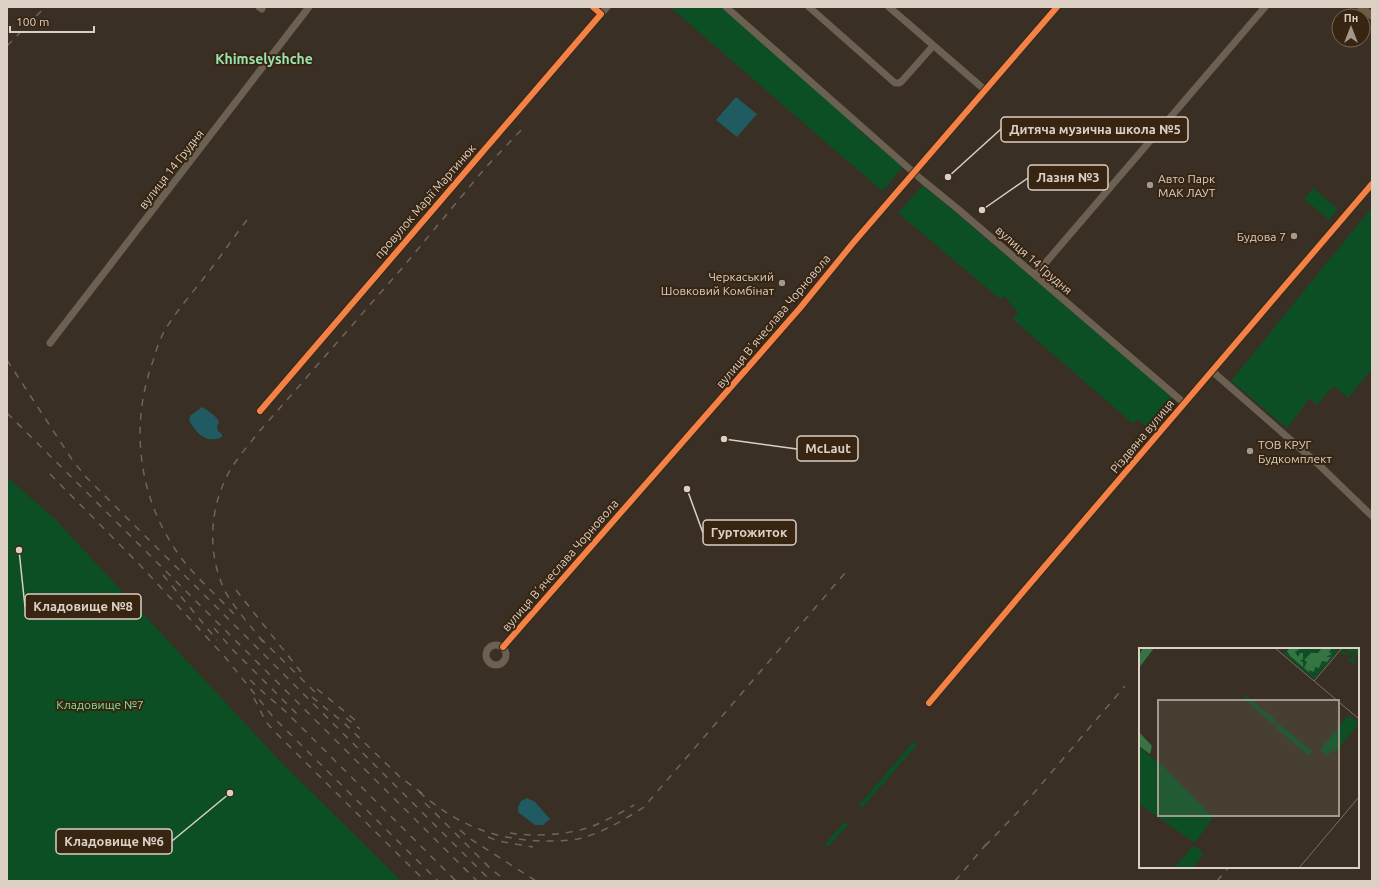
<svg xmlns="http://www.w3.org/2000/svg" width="1379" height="888" viewBox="0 0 1379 888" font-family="Ubuntu,sans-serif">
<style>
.green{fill:#0c4f24}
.water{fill:#1f5b61}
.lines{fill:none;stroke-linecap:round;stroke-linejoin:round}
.minor{stroke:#6c6052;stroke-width:7}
.major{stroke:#6c5c42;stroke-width:8}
.rail{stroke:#6f665a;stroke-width:1.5;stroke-dasharray:7 7;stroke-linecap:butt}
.cycleway-casing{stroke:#372512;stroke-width:8}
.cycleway{stroke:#f48246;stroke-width:6}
.poi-dot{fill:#a3988d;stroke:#372512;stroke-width:1.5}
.labels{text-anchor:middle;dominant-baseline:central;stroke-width:4;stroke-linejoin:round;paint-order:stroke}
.street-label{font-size:12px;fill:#dcd0c5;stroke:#372512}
.poi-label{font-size:12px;fill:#dcd0c5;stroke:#372512;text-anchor:start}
.park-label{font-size:12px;fill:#80e297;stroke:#372512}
.quarter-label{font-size:14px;font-weight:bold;fill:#99e2b1;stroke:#372512}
.inset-road{fill:none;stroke:#7a6f64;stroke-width:1}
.view{fill:#a3988d;fill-opacity:0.15;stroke:#a3988d;stroke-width:2}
.inset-edge{fill:none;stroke:#dcd0c5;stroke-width:2}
.leader{fill:none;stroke:#dcd0c5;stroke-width:1.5}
.callout-dot{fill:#dcd0c5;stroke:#372512;stroke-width:1.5}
.callout{fill:#372512;stroke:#dcd0c5;stroke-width:1.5}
.callout-label{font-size:13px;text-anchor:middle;font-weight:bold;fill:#dcd0c5}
</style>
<rect width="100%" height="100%" fill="#392f24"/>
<path class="green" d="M 670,7 L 721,7 L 724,9 L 857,126 L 860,131 L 903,167 L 882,191 Z
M 923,185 L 1171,395 L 1172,405 L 1151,431 L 1138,419 L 1133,424 L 1013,319 L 1018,313 L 1004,296 L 1000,299 L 898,213 Z
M 1313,188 L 1338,209 L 1329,220 L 1304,199 Z
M 1372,207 L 1372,369 L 1348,398 L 1334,386 L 1317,405 L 1310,398 L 1287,428 L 1231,381 Z
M 7,477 L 54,518 L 280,761 L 401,881 L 7,881 Z
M 913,742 L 917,745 L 862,808 L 859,805 Z
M 844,822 L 848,825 L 828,847 L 825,844 Z"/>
<path class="water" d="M 736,97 L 757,114 L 737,137 L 716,120 Z
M 202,407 C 208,411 216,415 219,422 L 217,427 L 218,431 L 222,434 L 222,437 C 207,444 196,434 189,420 L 190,416 Z
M 527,798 L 535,802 L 550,819 L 543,825 L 535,825 L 518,812 L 518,807 L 521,801 Z"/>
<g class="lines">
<path class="minor" d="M 259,7 L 262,9
M 726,7 L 921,179 L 959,210 L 1184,403
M 809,7 L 895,83 L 899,83 L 902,81 L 933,46
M 889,7 L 985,90
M 601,14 L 607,7
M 1035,275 L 1265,7
M 50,343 L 309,7
M 1212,371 L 1318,464 L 1372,516
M 260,411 L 601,14 L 593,7
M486 655a10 10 0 1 1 20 0a10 10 0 1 1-20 0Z
M 503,647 L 800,308 L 853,243 L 1057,7
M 929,703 L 1022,593 L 1372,184"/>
<path class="major" d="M 1361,7 L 1372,16"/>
<path class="rail" d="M 7,46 L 45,7
M 7,360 L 73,461 L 87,478 L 491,881
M 7,413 L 477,881
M 50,474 L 140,565 L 225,657 L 274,718 L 438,881
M 163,575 L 217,640
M 236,590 L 301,672
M 234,614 C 215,593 191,574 175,549 C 138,494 130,424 153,361 C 156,350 160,339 165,330 C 177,310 193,292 207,274 C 221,256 233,238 247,220
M 214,628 L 232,649 L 297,714
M 260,638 L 320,697
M 263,642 C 251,626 236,610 226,593 C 206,554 209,504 232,467 C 240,455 249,444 258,433 L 403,267 L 486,167 L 525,126
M 250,680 L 264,693 L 285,711 L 456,881
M 317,689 L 355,720
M 312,697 L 344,723 L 400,777 L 423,794
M 254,698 L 266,722 L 274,731 L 425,881
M 346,718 L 360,729
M 419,792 C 457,824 491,839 541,841 C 553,841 567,841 578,839 C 602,833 624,820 644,807 L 845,573
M 425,803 L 490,868 L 506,881
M 460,830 L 469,838 L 536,881
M 510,833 C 533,837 570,835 593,826 C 607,820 621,813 634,805
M 488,837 L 498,841 L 533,847
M 985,846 L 1016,814 L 1125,686
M 955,881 L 988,842
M 1217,881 L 1229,867"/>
<g class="cycleway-casing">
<path id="cycleway" d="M 260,411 L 601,14 L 593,7
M 503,647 L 800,308 L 853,243 L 1057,7
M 929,703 L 1022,593 L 1372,184"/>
</g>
<use href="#cycleway" class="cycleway"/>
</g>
<g class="poi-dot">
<circle cx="1150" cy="185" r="4"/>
<circle cx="1294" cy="236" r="4"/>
<circle cx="782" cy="283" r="4"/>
<circle cx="1250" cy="451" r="4"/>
</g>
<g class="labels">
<g class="street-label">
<text transform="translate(171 169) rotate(-52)">вулиця 14 Грудня</text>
<text transform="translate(425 201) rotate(-49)">провулок Марії Мартинюк</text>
<text transform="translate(1034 260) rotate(41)">вулиця 14 Грудня</text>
<text transform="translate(773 321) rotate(-50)">вулиця Вʼячеслава Чорновола</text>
<text transform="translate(1142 436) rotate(-50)">Різдвяна вулиця</text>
<text transform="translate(560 565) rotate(-49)">вулиця Вʼячеслава Чорновола</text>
</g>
<g class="poi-label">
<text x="1158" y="178">Авто Парк<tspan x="1158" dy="14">МАК ЛАУТ</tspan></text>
<text x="1286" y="236" text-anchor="end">Будова 7</text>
<text x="774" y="276" text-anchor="end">Черкаський<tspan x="774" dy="14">Шовковий Комбінат</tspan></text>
<text x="1258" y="444">ТОВ КРУГ<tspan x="1258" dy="14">Будкомплект</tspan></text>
</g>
<g class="park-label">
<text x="100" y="704">Кладовище №7</text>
</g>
<g class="quarter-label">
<text x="264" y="59">Khimselyshche</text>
</g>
</g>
<g transform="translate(1139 648)">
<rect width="220" height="220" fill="#392f24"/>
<path d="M 149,0 L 196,0 L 199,3 L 175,31 L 145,6 ZM 209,0 L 220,0 L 220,7 L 216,8 L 215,13 L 220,10 L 215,16 L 208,10 L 214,10 L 210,7 L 216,8 L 217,5 L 212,6 L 211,3 L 206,8 L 201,4 L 204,1 L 206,6 ZM 107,48 L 138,73 L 135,77 L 103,49 ZM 209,67 L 218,73 L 218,78 L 196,104 L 194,102 L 188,108 L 181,102 ZM 140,76 L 173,103 L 170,108 L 137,80 ZM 0,99 L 26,120 L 74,169 L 56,195 L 0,156 ZM 55,197 L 65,206 L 53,220 L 39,220 L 37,218 Z" fill="#0c4f24"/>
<path d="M 4,0 L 15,0 L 0,20 L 0,7 ZM 151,0 L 162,0 L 156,4 L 159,9 L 161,5 L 164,5 L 164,11 L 161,13 L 164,14 L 164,19 L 151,8 L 148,3 ZM 183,0 L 193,0 L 190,4 L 193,6 L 187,9 L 192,9 L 188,14 L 183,13 L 180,20 L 176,19 L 175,24 L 170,22 L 171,25 L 165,20 L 168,14 L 165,12 L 172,5 L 179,5 ZM 0,84 L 13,98 L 11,106 L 0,98 Z" fill="#367444"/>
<path class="inset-road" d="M 136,0 L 220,71M 175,33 L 203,0M 160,220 L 220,149"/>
<path class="view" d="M 19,52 L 200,52 L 200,168 L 19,168 Z"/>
<rect width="220" height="220" class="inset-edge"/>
</g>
<path class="leader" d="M948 177L1001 129M982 210L1028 178M724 439L797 449M687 489L703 533M19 550L25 607M230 793L172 841"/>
<g class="callout-dot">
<circle cx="948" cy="177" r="4"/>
<circle cx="982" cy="210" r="4"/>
<circle cx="724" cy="439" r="4"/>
<circle cx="687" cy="489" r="4"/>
<circle cx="19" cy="550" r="4"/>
<circle cx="230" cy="793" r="4"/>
</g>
<g class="callout">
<rect x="1001" y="117" width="187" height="25" rx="4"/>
<rect x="1028" y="165" width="80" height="25" rx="4"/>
<rect x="797" y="436" width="61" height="25" rx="4"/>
<rect x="703" y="520" width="93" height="25" rx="4"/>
<rect x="25" y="594" width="116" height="25" rx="4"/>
<rect x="56" y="829" width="116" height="25" rx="4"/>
</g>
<g class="callout-label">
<text x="1095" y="134">Дитяча музична школа №5</text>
<text x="1068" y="182">Лазня №3</text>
<text x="828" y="453">McLaut</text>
<text x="749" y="537">Гуртожиток</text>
<text x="83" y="611">Кладовище №8</text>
<text x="114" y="846">Кладовище №6</text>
</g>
<rect width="1379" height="888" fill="none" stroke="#dcd0c5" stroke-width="16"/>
<g transform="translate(1351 28)"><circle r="19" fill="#372512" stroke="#79695a"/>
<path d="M0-3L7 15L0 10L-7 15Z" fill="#a3988d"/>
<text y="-6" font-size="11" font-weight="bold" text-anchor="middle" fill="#dcd0c5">Пн</text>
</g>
<path d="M10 26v6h84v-6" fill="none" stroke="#dcd0c5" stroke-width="2"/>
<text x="16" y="26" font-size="12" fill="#dcd0c5" stroke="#372512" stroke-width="3" paint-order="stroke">100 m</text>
</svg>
